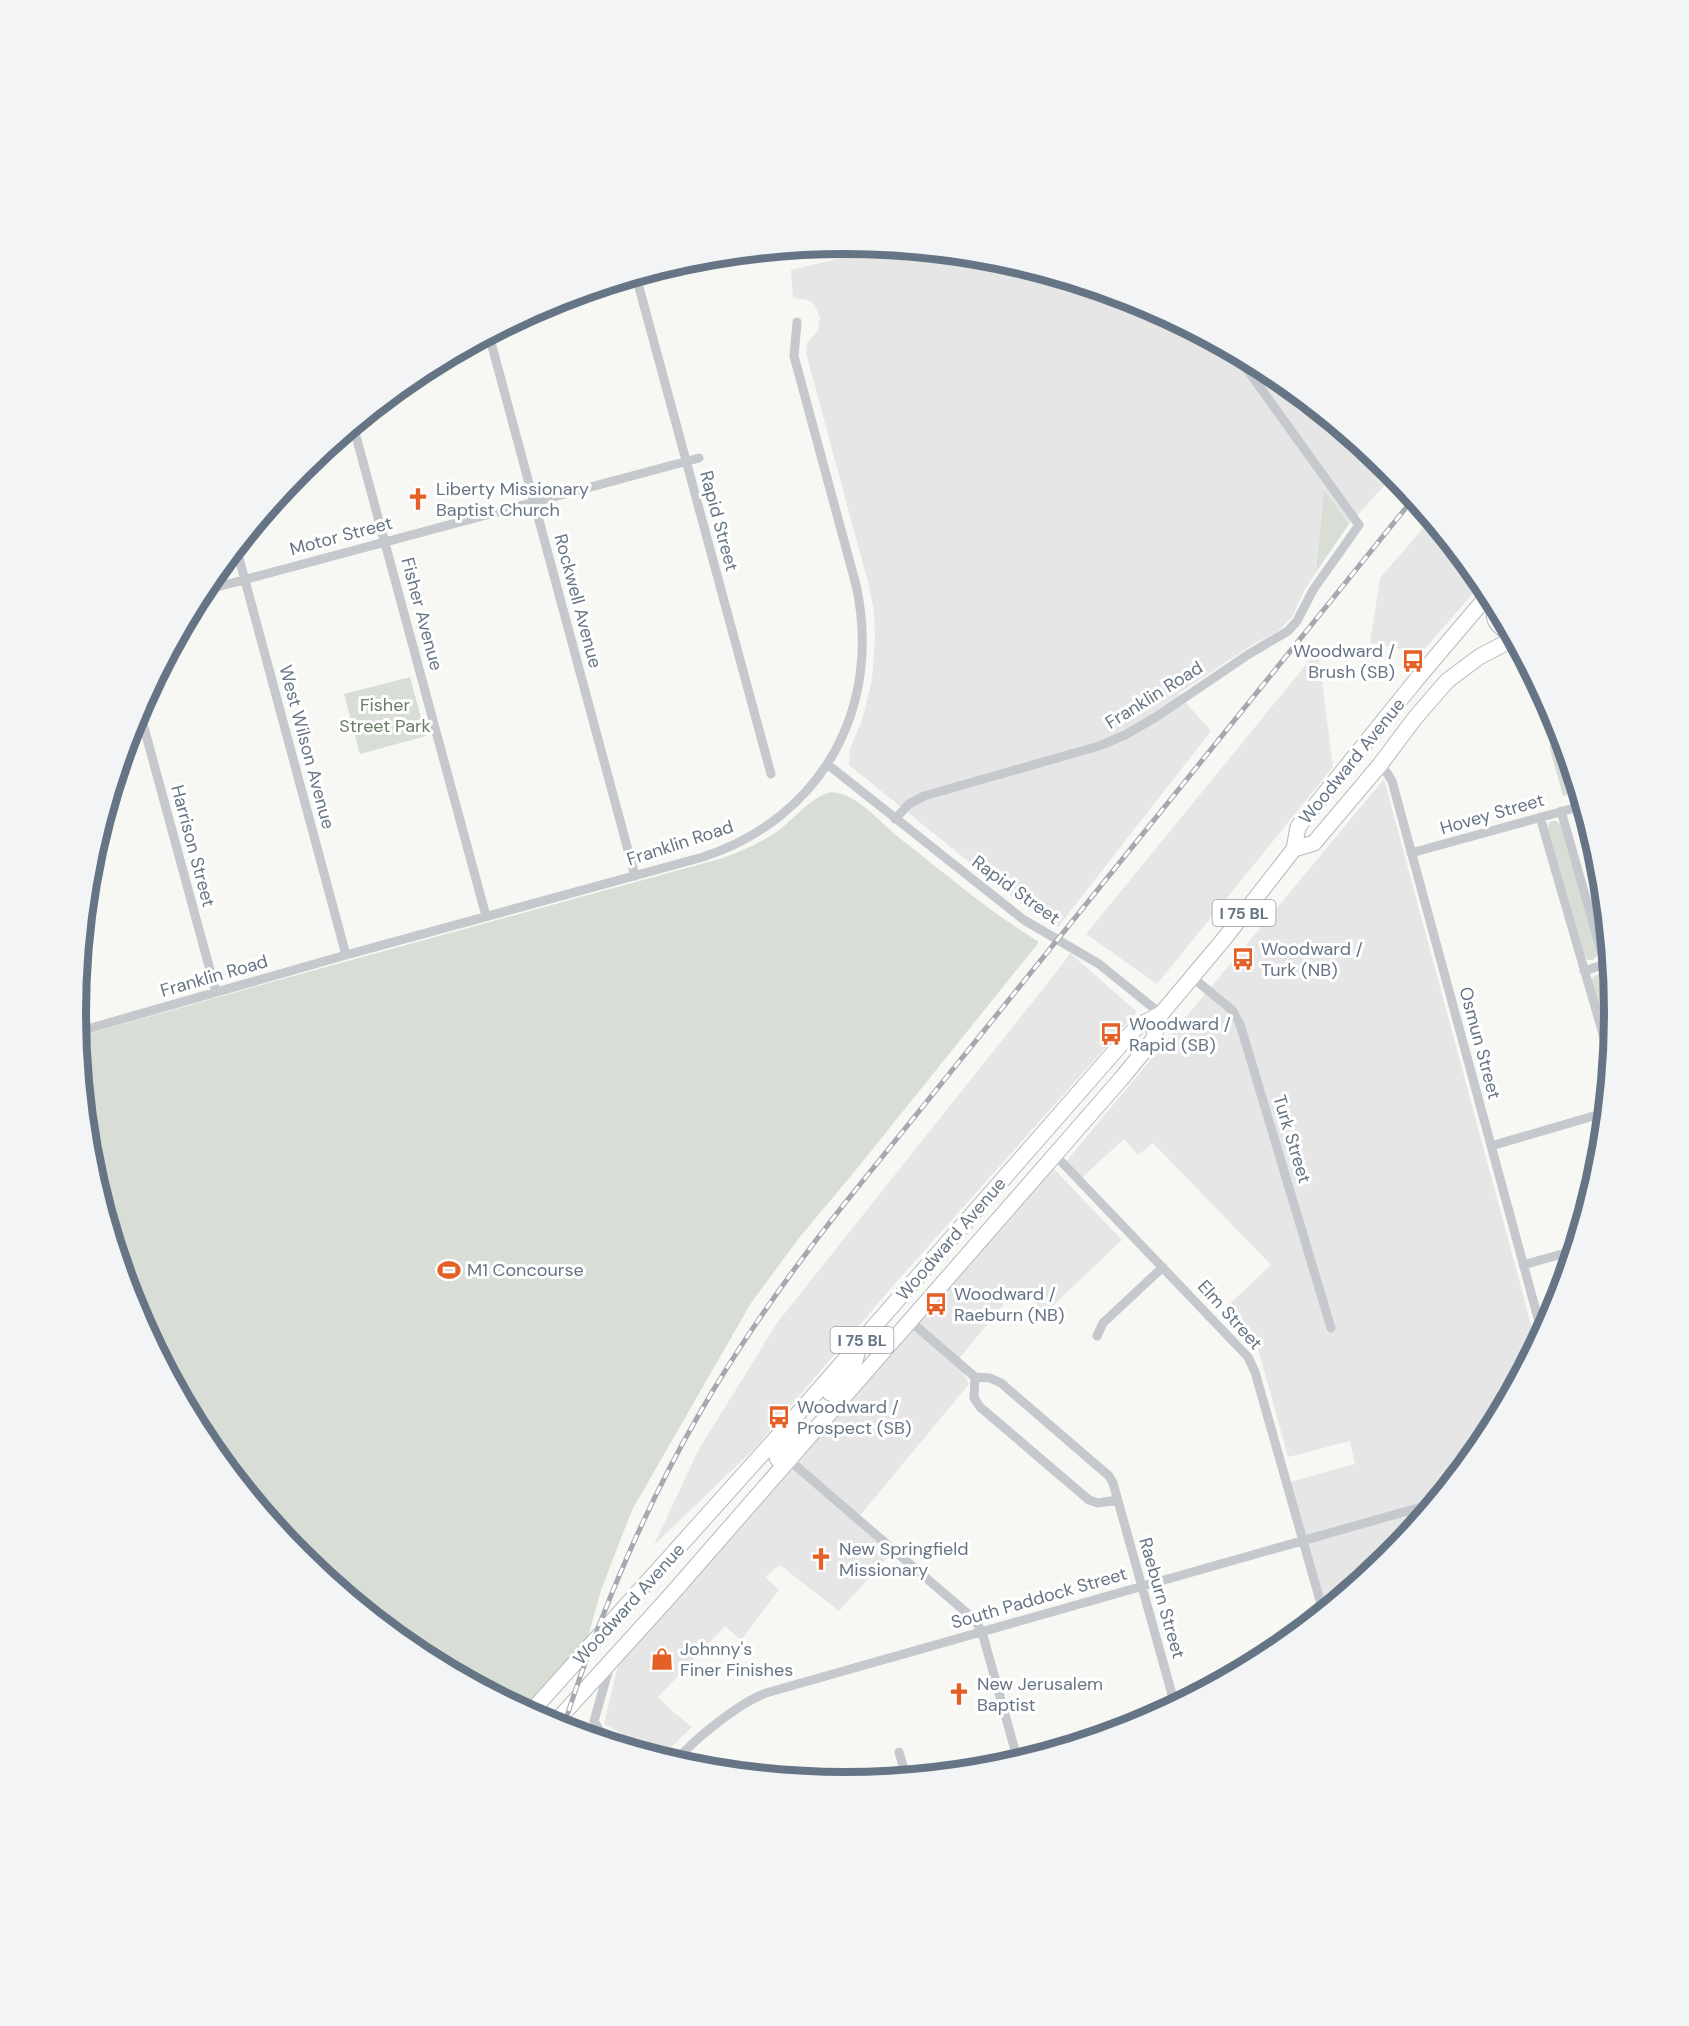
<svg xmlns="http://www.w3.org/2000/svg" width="1689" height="2026" viewBox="0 0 1689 2026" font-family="'DM Sans',sans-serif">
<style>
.built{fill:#e5e6e5}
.green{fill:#d8ded5}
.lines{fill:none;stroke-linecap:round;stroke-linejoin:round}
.primary-casing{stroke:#b6babe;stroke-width:17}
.minor{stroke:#c5c8cc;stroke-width:9}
.primary{stroke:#fff;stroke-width:15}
.rail-casing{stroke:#a3a9af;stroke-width:5}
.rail{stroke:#fff;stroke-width:3;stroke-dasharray:9;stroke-linecap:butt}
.labels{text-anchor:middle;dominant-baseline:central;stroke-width:6;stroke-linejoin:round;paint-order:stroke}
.shield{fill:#fff;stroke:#949eaa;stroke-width:1.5}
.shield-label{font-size:16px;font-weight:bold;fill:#667585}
.poi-label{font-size:18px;fill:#667585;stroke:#fff;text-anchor:start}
.street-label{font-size:18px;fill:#667585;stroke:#fff}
.park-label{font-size:18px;fill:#687c65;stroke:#fff}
.rim{fill:none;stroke:#667585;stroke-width:8}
</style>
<rect width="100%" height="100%" fill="#f7f7f4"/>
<path class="built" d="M 886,248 L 995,258 L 1139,302 L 1272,373 L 1394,475 L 1349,524 L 1324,491 L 1316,572 L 1303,593 L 1292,617 L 1278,631 L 1252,645 L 1178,694 L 1211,731 L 1058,927 L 1026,908 L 849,765 L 850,748 L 862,721 L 872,680 L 875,637 L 874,611 L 869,586 L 806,353 L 807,343 L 818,331 L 820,317 L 814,304 L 808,300 L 793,298 L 791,270 Z
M 1430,520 L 1482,583 L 1421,653 L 1370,643 L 1380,578 Z
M 1318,650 L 1333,767 L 1157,984 L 1086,934 Z
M 1384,779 L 1536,1343 L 1484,1441 L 1388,1557 L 1331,1605 L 1321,1607 L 1287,1483 L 1355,1464 L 1350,1441 L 1288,1457 L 1259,1352 L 1220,1313 L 1271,1265 L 1153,1143 L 1138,1155 L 1124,1139 L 1079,1180 L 1064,1164 Z
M 1070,953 L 1137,1012 L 891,1288 L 755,1448 L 654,1545 L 698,1451 L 777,1323 L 1062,965 Z
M 1053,1168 L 1122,1240 L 1046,1312 L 1017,1288 L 957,1361 L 969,1384 L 858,1518 L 894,1550 L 839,1611 L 780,1565 L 765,1577 L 779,1590 L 741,1640 L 725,1626 L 658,1697 L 672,1711 L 692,1727 L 663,1755 L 604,1724 L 619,1662 Z"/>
<path class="green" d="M 1324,490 L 1349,524 L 1316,572 Z
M 410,677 L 426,736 L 360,754 L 344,694 Z
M 1563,743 L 1578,792 L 1563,796 L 1549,746 Z
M 831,792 C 859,794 881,824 902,840 C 947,875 991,913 1039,942 L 855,1171 L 799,1238 L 751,1303 L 632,1510 L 601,1590 L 588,1637 L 522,1709 L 417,1653 L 300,1557 L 204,1440 L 133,1307 L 90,1163 L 77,1037 L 297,975 L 723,858 C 742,851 762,842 778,831 C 795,818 811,797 831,792 Z
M 1552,821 L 1556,821 L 1560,824 L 1597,952 L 1597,956 L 1593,960 L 1588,960 L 1585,956 L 1548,828 L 1549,823 Z
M 1599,974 L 1605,979 L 1614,1010 L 1611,1046 L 1592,981 L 1593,977 Z"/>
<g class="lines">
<g class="primary-casing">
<path id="primary" d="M 1496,606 C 1491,619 1498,627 1510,633
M 1294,849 L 1314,843 L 1379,766 L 1415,718 L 1447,681 L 1479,657 L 1513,639
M 830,1393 L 854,1365 L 859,1346
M 789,1460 L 781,1462 L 777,1458 L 777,1454 L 794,1434
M 530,1713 L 788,1425 L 1123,1042 L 1138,1026 L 1161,1014 L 1224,939 L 1294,849 L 1298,827 L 1417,679 L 1489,594
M 553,1725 L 670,1596 L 1121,1079 L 1153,1040 L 1161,1014"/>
</g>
<path class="minor" d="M 636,276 L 771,774
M 489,335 L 635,876
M 353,425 L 486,916
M 236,547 L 346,955
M 202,591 L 699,458
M 139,709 L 216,992
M 827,764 L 1024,920 L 1099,964 L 1161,1014
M 1379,766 L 1387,773 L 1392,781 L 1542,1333
M 1561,811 L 1611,986
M 1540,817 L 1610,1058
M 895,819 L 909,804 L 924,796 L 1099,746 L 1125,735 L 1156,717 L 1249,654 L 1288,631 L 1297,621 L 1313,590 L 1359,525 L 1236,354
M 1411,853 L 1582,806
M 1584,971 L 1609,963
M 1192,977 L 1232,1010 L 1240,1024 L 1331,1328
M 77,997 L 85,1029
M 77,1032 L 346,955 L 703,857 C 822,818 883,707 856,585 L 794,356 L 797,322
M 1491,1146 L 1604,1113
M 1055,1155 L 1248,1357 L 1255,1372 L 1323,1611
M 1523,1265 L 1573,1251
M 910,1321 L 975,1377 L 990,1378 L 1001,1383 L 1109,1476 L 1113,1483 L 1175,1705
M 1097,1336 L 1103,1323 L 1163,1267
M 975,1377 L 974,1398 L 980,1407 L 1089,1500 L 1098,1503 L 1117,1500
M 789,1460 L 975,1620 L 982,1632 L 1018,1761
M 610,1665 L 594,1721 L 600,1731 L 634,1749
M 899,1752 L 906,1776
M 675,1762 C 694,1739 739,1703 766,1693 L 1432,1504"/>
<use href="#primary" class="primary"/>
<g class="rail-casing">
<path id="rail" d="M 563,1728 C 598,1619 641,1515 698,1416 C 741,1341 791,1271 845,1203 L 1413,499"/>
</g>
<use href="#rail" class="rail"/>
</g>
<defs>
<g id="church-bare" transform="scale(1.8)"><path d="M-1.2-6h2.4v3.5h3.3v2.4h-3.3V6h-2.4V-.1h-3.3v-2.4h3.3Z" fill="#e56027" stroke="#fff" stroke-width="2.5" paint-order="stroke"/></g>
<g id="bus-bare" transform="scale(1.8)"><path d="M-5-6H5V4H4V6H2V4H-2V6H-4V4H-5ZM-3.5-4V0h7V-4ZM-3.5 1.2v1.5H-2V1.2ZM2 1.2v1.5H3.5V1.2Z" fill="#e56027" stroke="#fff" stroke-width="2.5" paint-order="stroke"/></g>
<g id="stadium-bare" transform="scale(1.8)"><path d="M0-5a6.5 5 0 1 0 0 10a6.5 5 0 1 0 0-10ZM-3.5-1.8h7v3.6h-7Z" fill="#e56027" stroke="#fff" stroke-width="2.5" paint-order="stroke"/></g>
<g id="shop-bare" transform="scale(1.8)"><path d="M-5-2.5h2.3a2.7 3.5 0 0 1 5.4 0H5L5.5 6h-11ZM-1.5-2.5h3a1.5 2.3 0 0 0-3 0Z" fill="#e56027" stroke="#fff" stroke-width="2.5" paint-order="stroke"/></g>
</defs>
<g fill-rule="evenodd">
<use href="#church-bare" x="418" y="499"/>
<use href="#bus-bare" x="1413" y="661"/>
<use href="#bus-bare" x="1243" y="959"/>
<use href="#bus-bare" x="1111" y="1034"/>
<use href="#stadium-bare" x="449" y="1270"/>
<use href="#bus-bare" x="936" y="1304"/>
<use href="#bus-bare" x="779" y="1417"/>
<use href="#church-bare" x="821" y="1559"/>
<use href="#shop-bare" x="662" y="1659"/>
<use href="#church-bare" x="959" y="1694"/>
</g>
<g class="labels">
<g class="shield">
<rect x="1212.5" y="900" width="63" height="26" rx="4.5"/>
<rect x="830.5" y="1327" width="63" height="26" rx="4.5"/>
</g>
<g class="shield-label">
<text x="1244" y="913">I 75 BL</text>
<text x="862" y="1340">I 75 BL</text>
</g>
<g class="poi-label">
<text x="436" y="489">Liberty Missionary<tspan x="436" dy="21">Baptist Church</tspan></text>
<text x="1395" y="651" text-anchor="end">Woodward /<tspan x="1395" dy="21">Brush (SB)</tspan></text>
<text x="1261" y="949">Woodward /<tspan x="1261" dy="21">Turk (NB)</tspan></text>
<text x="1129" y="1024">Woodward /<tspan x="1129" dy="21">Rapid (SB)</tspan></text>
<text x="467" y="1270">M1 Concourse</text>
<text x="954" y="1294">Woodward /<tspan x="954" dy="21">Raeburn (NB)</tspan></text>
<text x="797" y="1407">Woodward /<tspan x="797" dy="21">Prospect (SB)</tspan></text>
<text x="839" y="1549">New Springfield<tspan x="839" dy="21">Missionary</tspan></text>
<text x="680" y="1649">Johnny's<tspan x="680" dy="21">Finer Finishes</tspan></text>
<text x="977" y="1684">New Jerusalem<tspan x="977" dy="21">Baptist</tspan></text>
</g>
<g class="street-label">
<text transform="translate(719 521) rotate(75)">Rapid Street</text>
<text transform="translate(341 536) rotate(-15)">Motor Street</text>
<text transform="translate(578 601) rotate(75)">Rockwell Avenue</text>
<text transform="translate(422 614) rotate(75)">Fisher Avenue</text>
<text transform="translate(1154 695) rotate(-32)">Franklin Road</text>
<text transform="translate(307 747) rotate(75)">West Wilson Avenue</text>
<text transform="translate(1352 761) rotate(-51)">Woodward Avenue</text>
<text transform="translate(1492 814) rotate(-16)">Hovey Street</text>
<text transform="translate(680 843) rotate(-18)">Franklin Road</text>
<text transform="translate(193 846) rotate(75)">Harrison Street</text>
<text transform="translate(1016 890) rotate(36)">Rapid Street</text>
<text transform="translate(214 976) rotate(-16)">Franklin Road</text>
<text transform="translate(1480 1043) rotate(75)">Osmun Street</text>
<text transform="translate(1292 1139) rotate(73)">Turk Street</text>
<text transform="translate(951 1239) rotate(-49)">Woodward Avenue</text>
<text transform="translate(1230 1315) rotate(48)">Elm Street</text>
<text transform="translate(1039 1598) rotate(-16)">South Paddock Street</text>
<text transform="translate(1162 1598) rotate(74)">Raeburn Street</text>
<text transform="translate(629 1604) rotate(-48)">Woodward Avenue</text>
</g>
<g class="park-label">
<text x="385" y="705">Fisher<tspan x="385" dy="21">Street Park</tspan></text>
</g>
</g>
<path d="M0 0H1689V2026H0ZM86 1013a759 759 0 1 1 1518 0a759 759 0 1 1-1518 0Z" fill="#f3f4f5" fill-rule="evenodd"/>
<path class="rim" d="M86 1013a759 759 0 1 1 1518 0a759 759 0 1 1-1518 0Z"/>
</svg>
